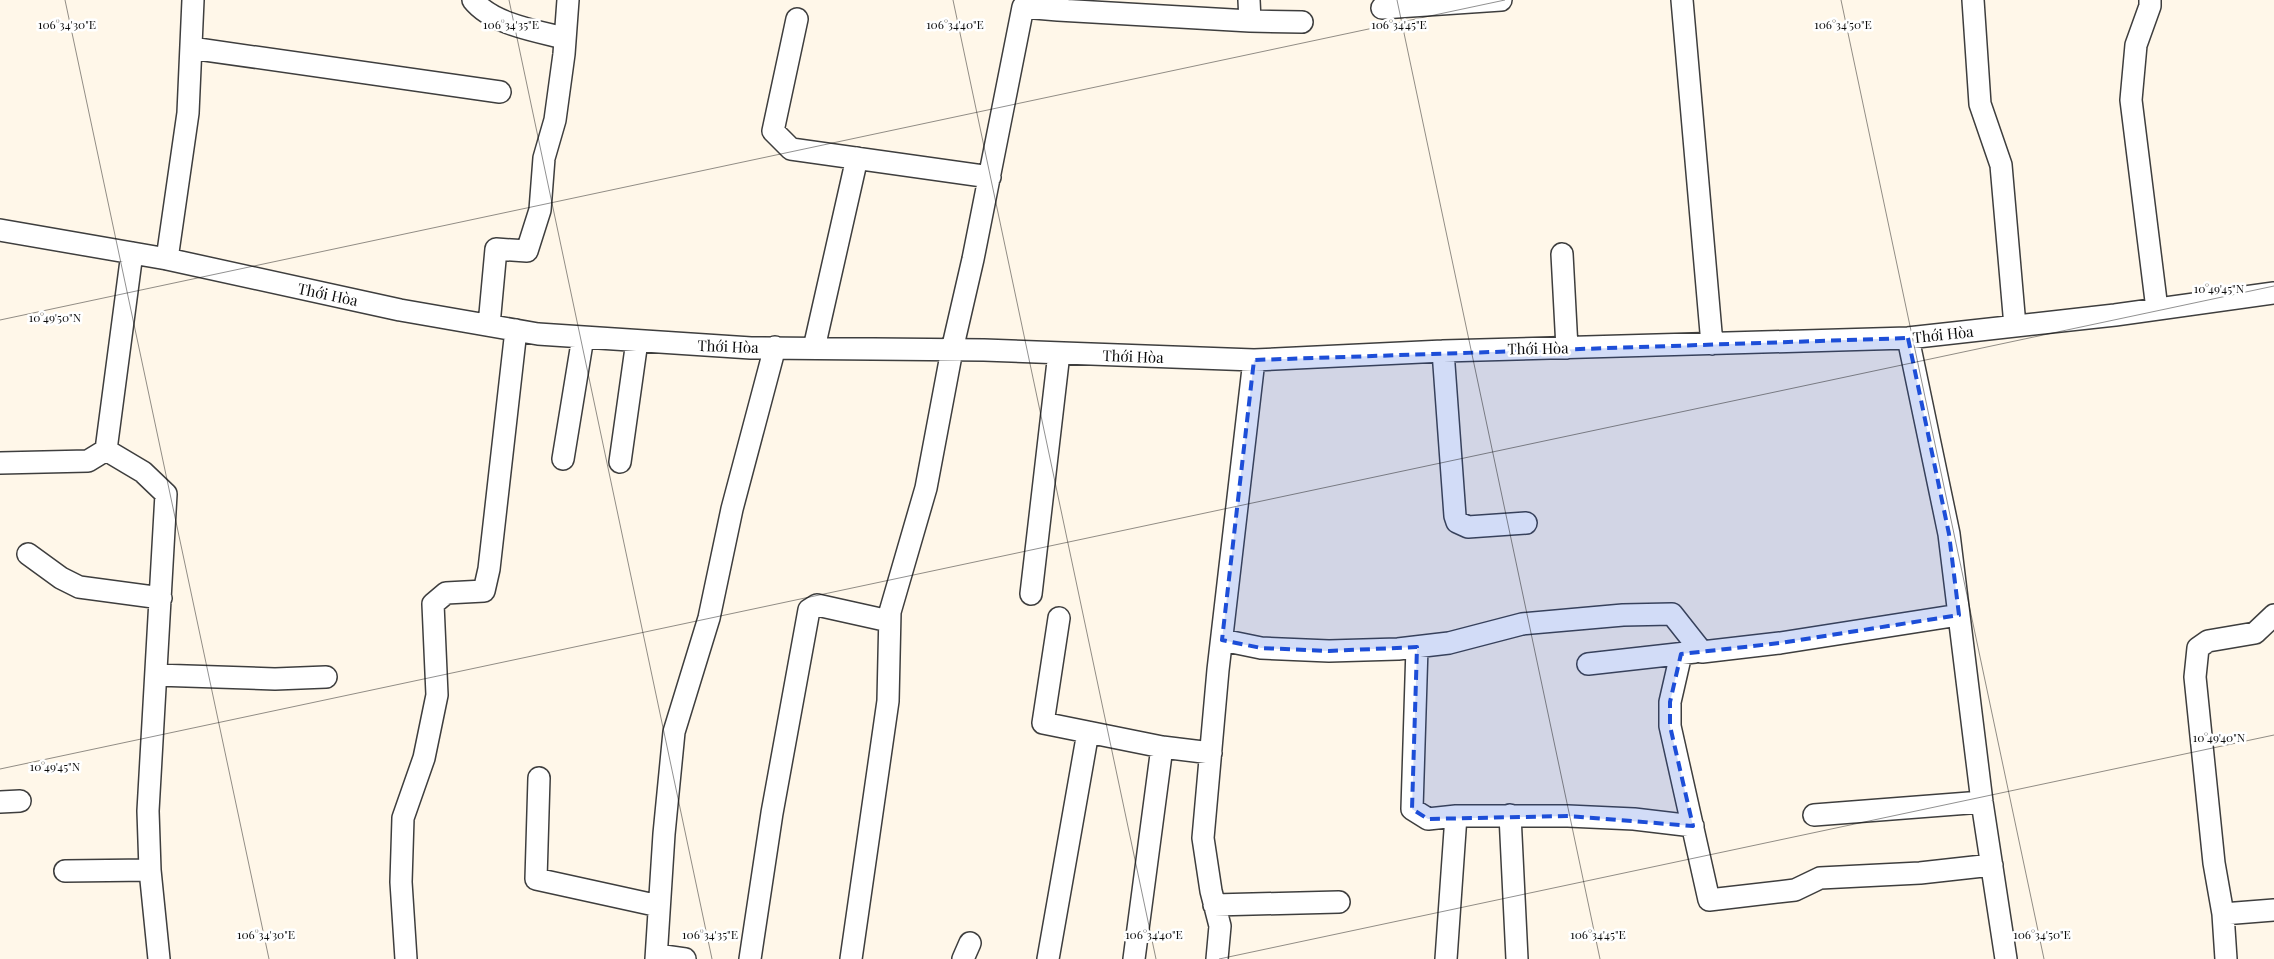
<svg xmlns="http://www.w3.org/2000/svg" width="2274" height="959" viewBox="0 0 2274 959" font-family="'Playfair Display',serif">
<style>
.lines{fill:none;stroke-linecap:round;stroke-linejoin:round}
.minor-casing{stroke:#3e3e3e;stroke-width:24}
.minor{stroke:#fff;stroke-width:21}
.marked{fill:#1d4ed8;fill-opacity:0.2;stroke:#1d4ed8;stroke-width:4;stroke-dasharray:10 6;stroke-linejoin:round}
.ticks{fill:none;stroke:#0b0b0b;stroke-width:1;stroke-opacity:0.45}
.labels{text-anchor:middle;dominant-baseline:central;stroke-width:5;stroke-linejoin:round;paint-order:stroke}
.street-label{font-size:15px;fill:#0b0b0b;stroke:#fff}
.ticks-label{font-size:12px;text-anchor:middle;fill:#0b0b0b;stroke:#fff;stroke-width:5;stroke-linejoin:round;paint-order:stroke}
</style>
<rect width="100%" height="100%" fill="#fff7e9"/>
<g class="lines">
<g class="minor-casing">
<path id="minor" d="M 473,0 C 492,24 536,31 564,38
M 1682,0 L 1712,344
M 1973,0 L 1980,104 L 2001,165 L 2015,326
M 2150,0 L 2150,6 L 2136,45 L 2131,100 L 2157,309
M 1382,8 L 1501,0
M 1058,10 L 1250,21 L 1249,0
M 797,19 L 773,131 L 791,149 L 990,177
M 1250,21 L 1302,22
M 191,48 L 500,92
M 0,230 L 167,259 L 400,310 L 538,334 L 751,348 L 984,350 L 1254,360 L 1443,351 L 1908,338 L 2115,315 L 2274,293
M 1562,254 L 1567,348
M 167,259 L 188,113 L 193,0
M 489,325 L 496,249 L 527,251 L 540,210 L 544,158 L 555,120 L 564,54 L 568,0
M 1908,338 L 1949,534 L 1982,802 L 2006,959
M 814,348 L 857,158
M 1443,351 L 1455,516 L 1457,522 L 1468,527 L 1526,523
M 106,450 L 143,472 L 166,494 L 148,811 L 150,870 L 159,959
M 563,459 L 583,337
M 620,462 L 637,341
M 0,463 L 88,461 L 106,450 L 132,253
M 28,554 L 61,578 L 79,587 L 161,598
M 1031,594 L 1059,353
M 1059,618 L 1043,723 L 1162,747 L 1211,753
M 1222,640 L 1261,648 L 1329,651 L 1398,649 L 1449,643 L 1522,624 L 1623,615 L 1672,614 L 1702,652 L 1780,643 L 1959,615
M 1417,647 L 1412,809 L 1428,819 L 1456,816 L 1568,816 L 1634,819 L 1693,826
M 1681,654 L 1670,702 L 1670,726 L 1709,900 L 1795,890 L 1820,878 L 1920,873 L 1992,865
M 1588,664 L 1695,652
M 156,675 L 275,679 L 326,677
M 539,778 L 536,879 L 659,906
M 0,802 L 20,801
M 1510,815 L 1517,959
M 1814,815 L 1982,802
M 65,871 L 150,870
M 1214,905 L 1339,902
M 2223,914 L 2274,910
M 657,955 L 685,959
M 406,959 L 401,882 L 403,818 L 424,758 L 437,695 L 433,604 L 446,593 L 484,591 L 489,569 L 516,330
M 656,959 L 664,834 L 674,732 L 709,618 L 732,509 L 775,347
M 750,959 L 772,813 L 809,610 L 817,605 L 889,621
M 851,959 L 888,701 L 890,612 L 926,488 L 952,350 L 973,259 L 1023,7 L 1058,10 L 1058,0
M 963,959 L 970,943
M 1048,959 L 1088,732
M 1134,959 L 1162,747
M 1217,959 L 1220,926 L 1211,891 L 1203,838 L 1218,670 L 1254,360
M 1446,959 L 1456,816
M 2226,959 L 2223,914 L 2214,863 L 2195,677 L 2198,648 L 2208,641 L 2255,633 L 2274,615"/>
</g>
<use href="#minor" class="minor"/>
</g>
<path class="marked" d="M 1908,338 L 1949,534 L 1959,615 L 1780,643 L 1681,654 L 1670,702 L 1670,726 L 1693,826 L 1568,816 L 1428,819 L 1412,809 L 1417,647 L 1329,651 L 1261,648 L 1222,640 L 1254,360 Z"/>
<path class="ticks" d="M 65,0 L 269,959M 509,0 L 712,959M 953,0 L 1156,959M 1397,0 L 1600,959M 1841,0 L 2044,959M 0,320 L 1505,0M 0,769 L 2274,286M 1219,959 L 2274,735"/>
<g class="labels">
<g class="street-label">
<text transform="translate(328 294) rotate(12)">Thới Hòa</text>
<text transform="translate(1943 334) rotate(-6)">Thới Hòa</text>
<text transform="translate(728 346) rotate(2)">Thới Hòa</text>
<text transform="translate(1538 348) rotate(-1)">Thới Hòa</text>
<text transform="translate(1133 356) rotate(2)">Thới Hòa</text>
</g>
</g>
<g class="ticks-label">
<text x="67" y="29">106°34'30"E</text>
<text x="511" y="29">106°34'35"E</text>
<text x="955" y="29">106°34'40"E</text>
<text x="1399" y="29">106°34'45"E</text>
<text x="1843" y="29">106°34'50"E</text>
<text x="2219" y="293">10°49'45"N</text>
<text x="55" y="322">10°49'50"N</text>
<text x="2219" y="742">10°49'40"N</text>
<text x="55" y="771">10°49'45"N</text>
<text x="266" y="939">106°34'30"E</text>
<text x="710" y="939">106°34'35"E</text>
<text x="1154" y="939">106°34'40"E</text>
<text x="1598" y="939">106°34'45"E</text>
<text x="2042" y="939">106°34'50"E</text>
</g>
</svg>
